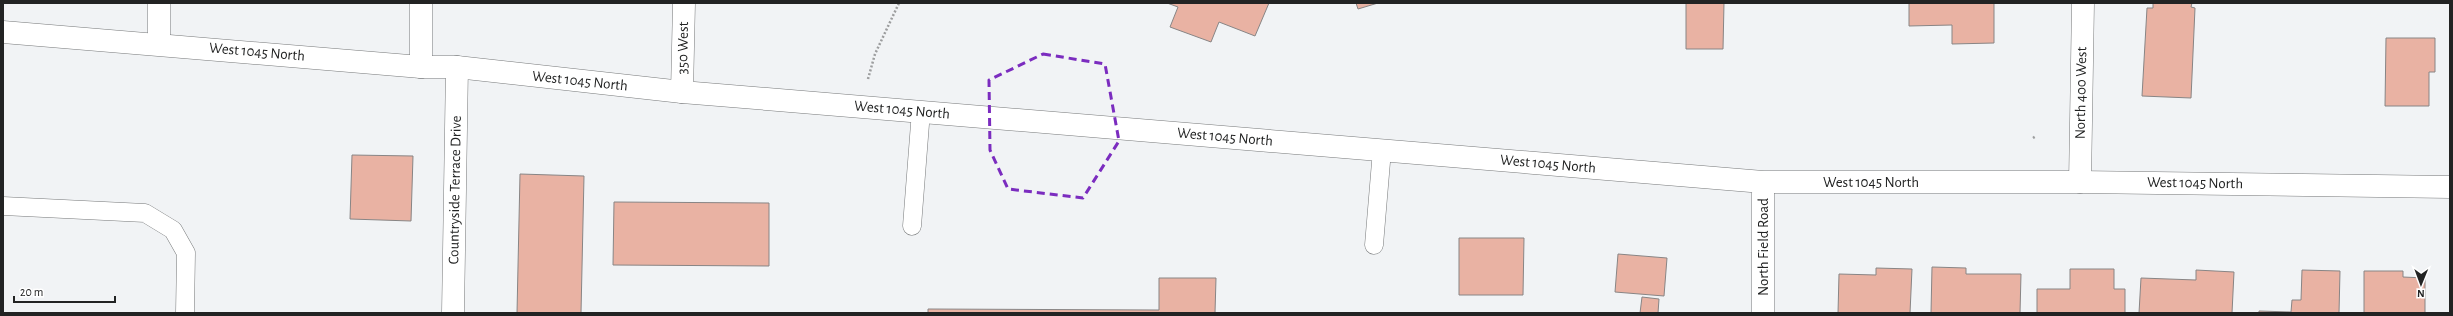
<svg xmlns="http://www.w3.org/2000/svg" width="2453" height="316" viewBox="0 0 2453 316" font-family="'Alegreya Sans',sans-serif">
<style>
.building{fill:#e9b2a3;stroke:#888585}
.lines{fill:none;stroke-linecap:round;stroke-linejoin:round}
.lane-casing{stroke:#77797a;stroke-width:19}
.street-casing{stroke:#77797a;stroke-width:23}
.secondary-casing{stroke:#77797a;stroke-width:23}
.path{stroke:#9c9d9e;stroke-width:2.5;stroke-dasharray:2 2;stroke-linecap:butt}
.lane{stroke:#fff;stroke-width:18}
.street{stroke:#fff;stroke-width:22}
.secondary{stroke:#fff;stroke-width:22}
.marked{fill:none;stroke:#7b2cbf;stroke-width:3;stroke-dasharray:8 5;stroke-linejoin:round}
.labels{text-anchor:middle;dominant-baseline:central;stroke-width:3.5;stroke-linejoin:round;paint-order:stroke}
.street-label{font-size:15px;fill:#222323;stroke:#fff}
</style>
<rect width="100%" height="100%" fill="#f1f3f5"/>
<path class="building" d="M 1167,3 L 1269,3 L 1255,36 L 1219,22 L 1211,42 L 1170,27 L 1178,7 Z
M 1356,3 L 1378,3 L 1358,9 Z
M 1677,3 L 1724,3 L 1723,49 L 1686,49 L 1686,3 Z
M 1909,3 L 1994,3 L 1994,43 L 1952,44 L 1952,25 L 1909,26 Z
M 2153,3 L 2192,3 L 2191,7 L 2195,8 L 2191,98 L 2142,96 L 2147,8 L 2153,8 Z
M 2386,38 L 2435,38 L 2435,72 L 2429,72 L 2429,106 L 2385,106 Z
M 352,155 L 413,156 L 411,221 L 350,219 Z
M 520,174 L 584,176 L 581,313 L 517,313 Z
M 614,202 L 769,203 L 769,266 L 613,265 Z
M 1459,238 L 1524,238 L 1523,295 L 1459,295 Z
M 1618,254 L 1667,258 L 1664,296 L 1615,292 Z
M 1932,267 L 1966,268 L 1966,274 L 2021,274 L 2020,313 L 1931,313 Z
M 1876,268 L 1912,269 L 1910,313 L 1838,313 L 1839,274 L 1876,275 Z
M 2070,269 L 2114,269 L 2114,289 L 2125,289 L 2125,313 L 2037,313 L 2037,289 L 2070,289 Z
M 2196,270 L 2234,272 L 2232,313 L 2139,313 L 2141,278 L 2196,280 Z
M 2302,270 L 2340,271 L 2339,313 L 2259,313 L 2259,311 L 2291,312 L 2292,300 L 2301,300 Z
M 2364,271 L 2403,271 L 2403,277 L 2425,278 L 2425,313 L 2364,313 Z
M 1159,278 L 1216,278 L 1215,313 L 928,313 L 928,309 L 1159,310 Z
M 1642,297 L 1659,299 L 1658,313 L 1640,313 Z"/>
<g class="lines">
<g class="lane-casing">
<path id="lane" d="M 3,206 L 145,213 L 173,230 L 186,253 L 185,313
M 912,226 L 921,111
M 1374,245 L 1382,150"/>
</g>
<g class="street-casing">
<path id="street" d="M 159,43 L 159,3
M 421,67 L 421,3
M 682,92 L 684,3
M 2080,182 L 2083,3
M 453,313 L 457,67"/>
</g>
<g class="secondary-casing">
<path id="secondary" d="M 3,32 L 421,67 L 457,67 L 682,92 L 1763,182 L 2080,182 L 2450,187
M 1763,182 L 1763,313"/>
</g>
<path class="path" d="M 868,79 L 875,54 L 899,3
M 2033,138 L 2036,136"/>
<use href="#lane" class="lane"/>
<use href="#street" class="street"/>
<use href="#secondary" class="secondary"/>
</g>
<path class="marked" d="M 1043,54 L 1105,64 L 1119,141 L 1083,198 L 1008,189 L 990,150 L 989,80 Z"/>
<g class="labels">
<g class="street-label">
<text transform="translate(683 48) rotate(-89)">350 West</text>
<text transform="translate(257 52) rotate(5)">West 1045 North</text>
<text transform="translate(580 81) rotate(6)">West 1045 North</text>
<text transform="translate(2081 93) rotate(-89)">North 400 West</text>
<text transform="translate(902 110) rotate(5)">West 1045 North</text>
<text transform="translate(1225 137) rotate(5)">West 1045 North</text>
<text transform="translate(1548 164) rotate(5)">West 1045 North</text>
<text x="1871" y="182">West 1045 North</text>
<text transform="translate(2195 183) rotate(1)">West 1045 North</text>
<text transform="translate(455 190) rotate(-89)">Countryside Terrace Drive</text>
<text transform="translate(1763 247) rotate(-90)">North Field Road</text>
</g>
</g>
<rect width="2453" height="316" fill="none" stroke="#222323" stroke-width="8"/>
<g transform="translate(2421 284) rotate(181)" stroke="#ffffff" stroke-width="3" paint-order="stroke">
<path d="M0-3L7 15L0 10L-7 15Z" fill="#222323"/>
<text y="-6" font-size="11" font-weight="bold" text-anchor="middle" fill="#222323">N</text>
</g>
<path d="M14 296v6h101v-6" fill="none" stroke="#222323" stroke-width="2"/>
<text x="20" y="296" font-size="12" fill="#222323" stroke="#ffffff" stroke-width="3" paint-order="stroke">20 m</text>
</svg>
